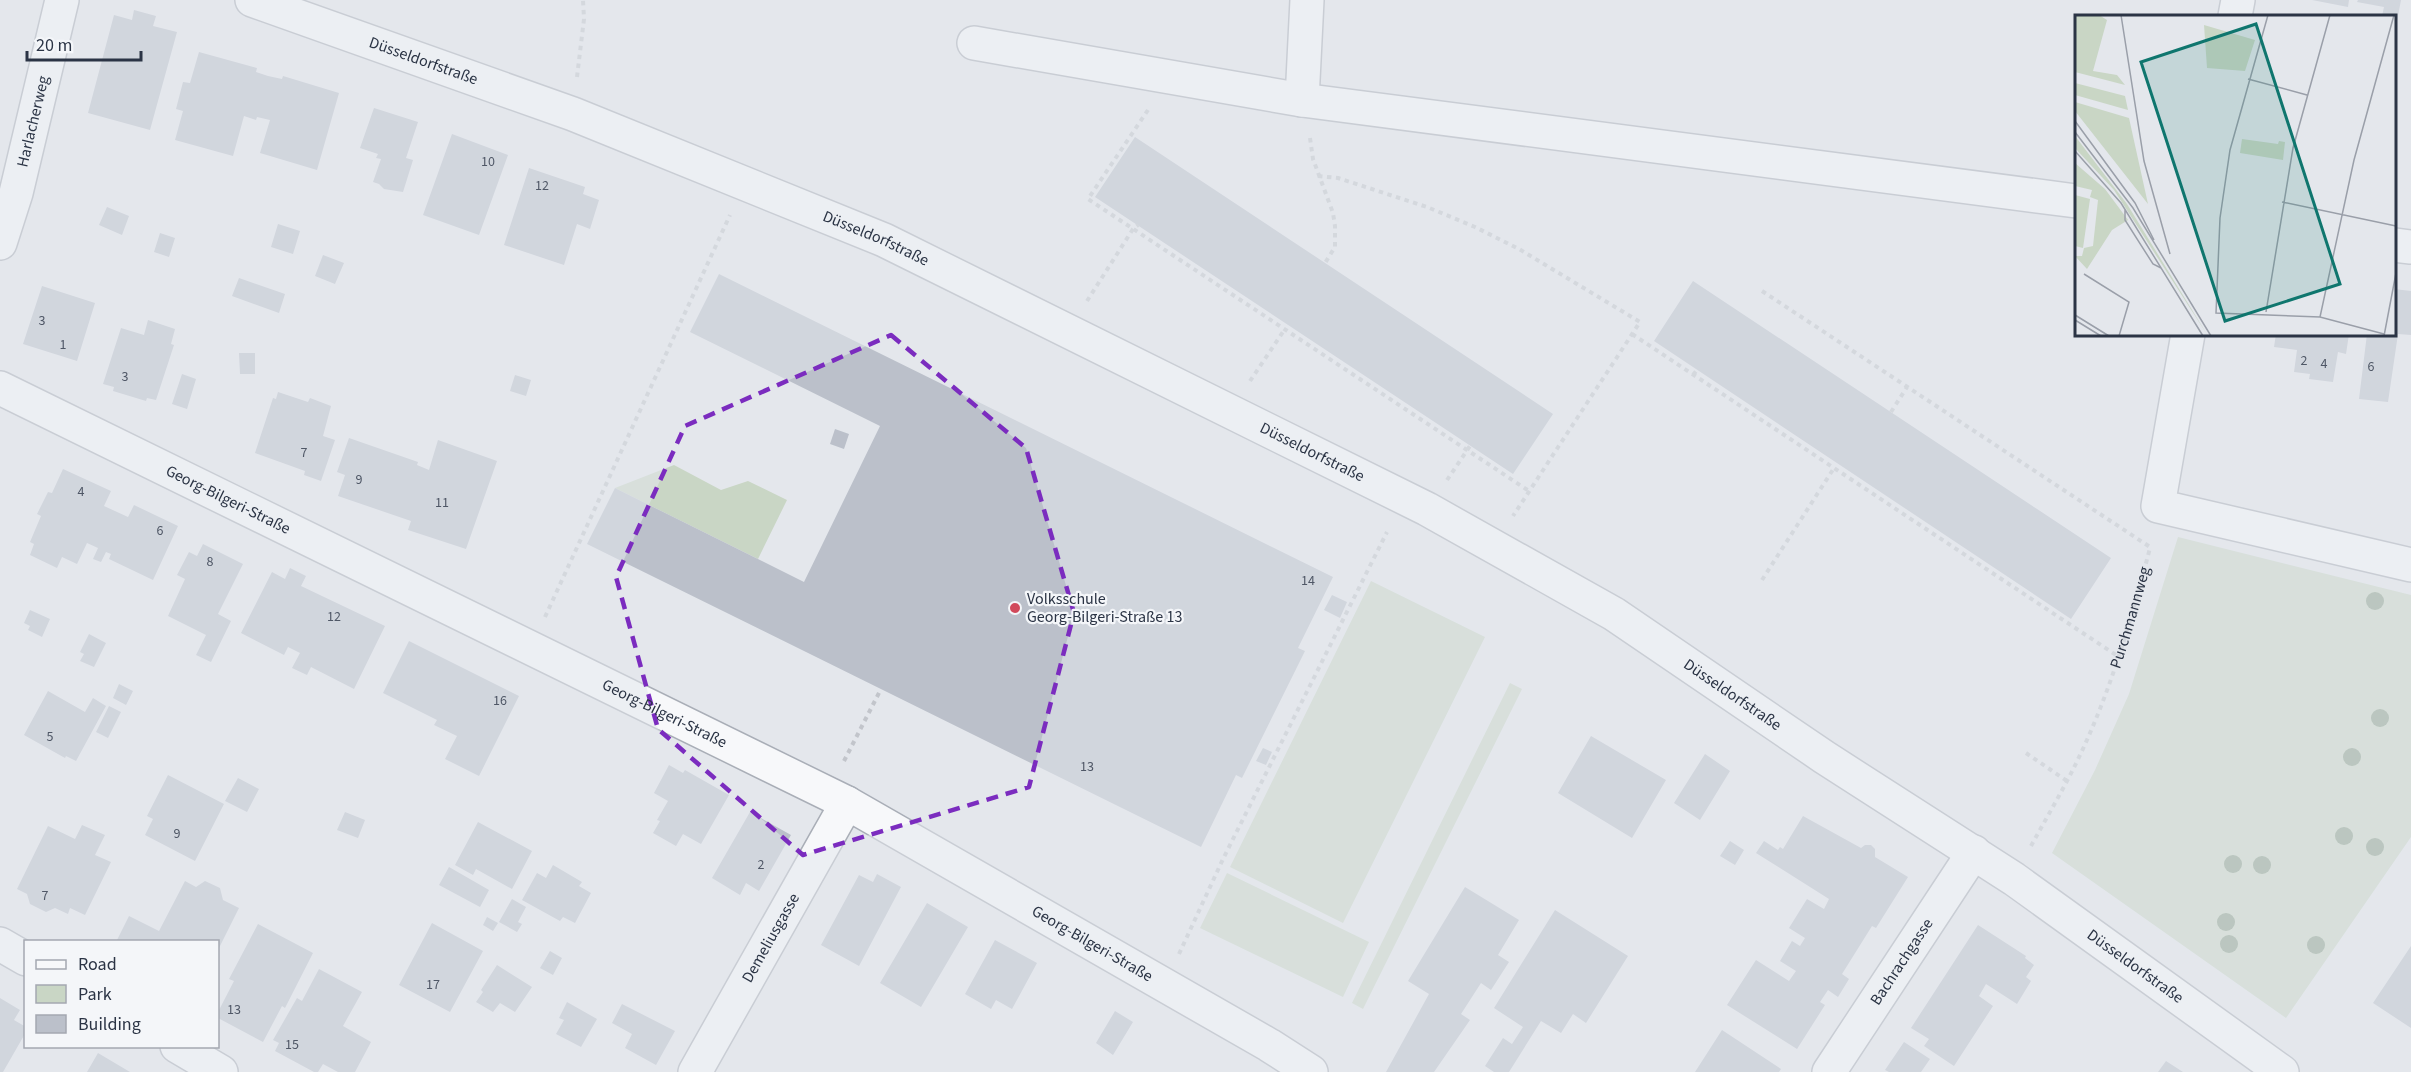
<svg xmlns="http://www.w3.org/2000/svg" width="2411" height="1072" viewBox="0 0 2411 1072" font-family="'Source Sans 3',sans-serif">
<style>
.green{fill:#c9d6c5}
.building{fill:#bbc0ca}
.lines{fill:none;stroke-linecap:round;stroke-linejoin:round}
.minor-casing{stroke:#a9aeb7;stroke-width:36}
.path{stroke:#c2c5cb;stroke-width:4;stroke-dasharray:4.5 4.5;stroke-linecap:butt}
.minor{stroke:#f7f8fa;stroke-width:33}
.tree{fill:#899d89}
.marked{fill:none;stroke:#7b2cbf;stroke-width:4.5;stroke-dasharray:12 8;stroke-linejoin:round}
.poi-dot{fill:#d1495b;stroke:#f4f6f9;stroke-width:2}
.labels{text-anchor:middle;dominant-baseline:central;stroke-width:4.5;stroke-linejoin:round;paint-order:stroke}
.number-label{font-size:14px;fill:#4f5766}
.street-label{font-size:16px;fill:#2b3445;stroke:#f4f6f9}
.poi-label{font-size:16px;fill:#2b3445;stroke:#f4f6f9;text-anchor:start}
.inset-road{fill:none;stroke:#9a9fa9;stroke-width:1.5}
.view{fill:#0f766e;fill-opacity:0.15;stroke:#0f766e;stroke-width:3}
.inset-edge{fill:none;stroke:#2b3445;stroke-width:3}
</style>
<rect width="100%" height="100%" fill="#e4e7ec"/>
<path class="green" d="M 674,465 L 721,490 L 748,481 L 787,500 L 758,559 L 615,488 Z
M 2178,537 L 2411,595 L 2411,837 L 2286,1018 L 2052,853 L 2095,770 L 2129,694 Z
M 1371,581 L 1485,637 L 1343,923 L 1230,867 Z
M 1510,683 L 1522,689 L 1363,1009 L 1352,1003 Z
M 1227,873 L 1369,942 L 1343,997 L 1200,928 Z"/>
<path class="building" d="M 2312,0 L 2349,0 L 2348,7 Z
M 2358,0 L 2401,0 L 2397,21 L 2394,21 L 2394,16 L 2382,16 L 2384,7 L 2357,2 Z
M 134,10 L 156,16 L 153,26 L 177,32 L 150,130 L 88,113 L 114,15 L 132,20 Z
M 199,52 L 257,68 L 256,72 L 268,76 L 282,79 L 283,76 L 339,93 L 317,170 L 260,153 L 270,120 L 257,117 L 256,120 L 244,116 L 233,156 L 175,140 L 183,111 L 176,109 L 183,82 L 190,83 Z
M 374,108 L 418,122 L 406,158 L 413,160 L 403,192 L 384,189 L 379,184 L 373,182 L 381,159 L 376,158 L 378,154 L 360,148 Z
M 452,134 L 508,155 L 479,235 L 423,215 Z
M 1135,137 L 1553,414 L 1513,474 L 1095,197 Z
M 529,168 L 585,187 L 583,194 L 599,200 L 590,229 L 577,224 L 564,265 L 504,245 Z
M 107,207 L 129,216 L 122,235 L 99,225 Z
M 278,224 L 300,231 L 293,254 L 271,247 Z
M 160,233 L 175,238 L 169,257 L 154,252 Z
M 323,255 L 344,263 L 335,284 L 315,276 Z
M 719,274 L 1333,577 L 1298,648 L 1305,651 L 1242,778 L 1236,775 L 1201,847 L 587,544 L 615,488 L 804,582 L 880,426 L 690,332 Z
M 239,278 L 285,294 L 279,313 L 232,296 Z
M 1693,281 L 2111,558 L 2071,619 L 1654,341 Z
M 42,286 L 95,303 L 77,361 L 23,344 Z
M 2394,289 L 2411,291 L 2411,335 L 2398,334 L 2388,402 L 2359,399 L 2367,334 L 2394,334 Z
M 148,320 L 175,329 L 171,344 L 174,345 L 156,400 L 147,398 L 146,401 L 113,391 L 114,387 L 103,384 L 121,328 L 144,335 Z
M 2276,334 L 2349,334 L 2346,354 L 2338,352 L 2333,382 L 2309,379 L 2310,374 L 2294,372 L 2297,350 L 2274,347 Z
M 239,353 L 255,353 L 255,374 L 240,374 Z
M 182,374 L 196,379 L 187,409 L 172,404 Z
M 515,375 L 531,380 L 526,396 L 510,391 Z
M 278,392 L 308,402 L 310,398 L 331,406 L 323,436 L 335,440 L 321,481 L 304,475 L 305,471 L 255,453 L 273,398 L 276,399 Z
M 835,429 L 849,434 L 844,449 L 830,444 Z
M 349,438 L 418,462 L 417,465 L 429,470 L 438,440 L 497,461 L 466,549 L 408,530 L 411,521 L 338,496 L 345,475 L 337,472 Z
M 63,469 L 111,491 L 104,506 L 128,517 L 134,505 L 178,526 L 153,580 L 109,559 L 111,554 L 106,552 L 101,562 L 93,559 L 98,548 L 87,543 L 77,564 L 62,557 L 57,568 L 30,555 L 34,544 L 30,542 L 41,516 L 37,514 L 48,492 L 52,493 Z
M 203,544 L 243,564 L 218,614 L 231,621 L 211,662 L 196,655 L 206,635 L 168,616 L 185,579 L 177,575 L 189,552 L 197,556 Z
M 290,568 L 306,576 L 301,586 L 385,626 L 354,689 L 311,667 L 307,675 L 292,668 L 300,653 L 288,647 L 284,655 L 241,633 L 272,572 L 285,579 Z
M 1332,595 L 1347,602 L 1340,618 L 1324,610 Z
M 30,610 L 50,619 L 42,637 L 28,630 L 30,626 L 24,623 Z
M 89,634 L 106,643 L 94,667 L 80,661 L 84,654 L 80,652 Z
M 409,641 L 519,696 L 479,776 L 445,759 L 457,736 L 434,725 L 437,720 L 383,693 Z
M 119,684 L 133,691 L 126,705 L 113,698 Z
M 48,691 L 85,712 L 93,698 L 106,706 L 76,761 L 66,756 L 65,758 L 24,735 Z
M 109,706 L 121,712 L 108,738 L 96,732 Z
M 1591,736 L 1666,780 L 1632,838 L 1558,793 Z
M 1263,748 L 1272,752 L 1266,765 L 1256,761 Z
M 1705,754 L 1730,771 L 1700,820 L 1674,803 Z
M 669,765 L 683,773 L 685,770 L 729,795 L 701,844 L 683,834 L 676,846 L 653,833 L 660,821 L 657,820 L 668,801 L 654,793 Z
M 168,775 L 224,804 L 195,861 L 145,835 L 153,819 L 147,816 Z
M 238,778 L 259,789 L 247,812 L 225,801 Z
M 345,812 L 365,820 L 358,838 L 337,830 Z
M 750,812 L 791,835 L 759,891 L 746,883 L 740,895 L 712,878 Z
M 1803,816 L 1861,848 L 1865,845 L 1871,845 L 1875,849 L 1875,857 L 1908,877 L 1876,928 L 1872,926 L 1842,974 L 1849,979 L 1838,997 L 1828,990 L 1820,1002 L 1825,1005 L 1797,1049 L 1727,1005 L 1756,960 L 1789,981 L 1796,971 L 1780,961 L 1792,941 L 1800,946 L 1805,938 L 1789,928 L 1807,899 L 1824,909 L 1829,899 L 1756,853 L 1764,841 L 1778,850 L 1780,847 L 1783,849 Z
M 478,822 L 532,851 L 512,889 L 476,869 L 473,875 L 455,865 Z
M 82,825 L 105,835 L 95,855 L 111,862 L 85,915 L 70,908 L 68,914 L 55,908 L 46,912 L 30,904 L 27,894 L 17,889 L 48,826 L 75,839 Z
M 1730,841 L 1744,850 L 1735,865 L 1720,856 Z
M 553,865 L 582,882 L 579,886 L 591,893 L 575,923 L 563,917 L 560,921 L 522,900 L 537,873 L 546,878 Z
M 449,867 L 489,890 L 480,907 L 439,885 Z
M 877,874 L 901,887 L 859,966 L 821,945 L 859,875 L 873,882 Z
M 185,881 L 196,887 L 205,881 L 220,888 L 223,900 L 239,908 L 218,950 L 218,942 L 116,942 L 129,916 L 159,931 Z
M 1465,887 L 1519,920 L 1498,955 L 1509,962 L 1491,990 L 1481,983 L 1461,1014 L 1470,1020 L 1434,1072 L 1386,1072 L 1429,994 L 1408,981 Z
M 512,899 L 526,907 L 518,922 L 522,924 L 517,932 L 499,922 Z
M 927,903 L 968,927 L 921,1007 L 880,983 Z
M 1555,910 L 1628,956 L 1586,1023 L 1573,1014 L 1561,1033 L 1541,1021 L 1509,1072 L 1494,1072 L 1485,1066 L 1503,1038 L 1512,1044 L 1523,1027 L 1494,1008 Z
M 487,917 L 498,923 L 493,931 L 483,925 Z
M 432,923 L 483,951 L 450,1012 L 399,985 Z
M 258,924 L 313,953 L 285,1008 L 282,1006 L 263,1042 L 218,1018 L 218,1012 L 234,981 L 229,979 Z
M 1978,925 L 2026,956 L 2025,958 L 2034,965 L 2026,977 L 2031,981 L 2017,1004 L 1986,984 L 1979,996 L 1993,1006 L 1954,1066 L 1924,1046 L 1929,1039 L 1911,1028 Z
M 995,940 L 1037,963 L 1012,1009 L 996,1000 L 991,1009 L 965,994 Z
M 2411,946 L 2411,1028 L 2373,1003 Z
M 550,951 L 562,958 L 553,975 L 540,968 Z
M 497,965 L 532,987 L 515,1012 L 500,1003 L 493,1012 L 476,1002 L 483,992 L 481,990 Z
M 319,969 L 362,992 L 343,1026 L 371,1042 L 355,1072 L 338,1072 L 323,1064 L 318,1072 L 314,1072 L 275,1051 L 279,1043 L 273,1040 L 297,998 L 302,1001 Z
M 0,998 L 20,1010 L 14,1020 L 26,1027 L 26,1032 L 3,1072 L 0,1072 Z
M 567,1002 L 597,1019 L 581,1047 L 556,1034 L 564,1020 L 559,1018 Z
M 622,1004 L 675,1031 L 656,1065 L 625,1048 L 632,1034 L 612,1023 Z
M 1115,1011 L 1133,1022 L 1113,1055 L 1096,1043 Z
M 1722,1030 L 1781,1069 L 1779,1072 L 1695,1072 Z
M 1904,1042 L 1930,1059 L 1921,1072 L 1889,1072 L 1885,1070 Z
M 98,1053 L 130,1072 L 87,1072 Z
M 2166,1061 L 2183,1072 L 2158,1072 Z"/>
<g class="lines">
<g class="minor-casing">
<g id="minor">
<path id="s2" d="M 252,0 L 573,114 L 884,240 L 1427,509 L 1614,614 L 1824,757 L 2014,879 L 2282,1072"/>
<path d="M 2235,16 L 2238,0"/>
<path d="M 974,43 L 1302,100 L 2076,201"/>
<path d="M 1302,100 L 1307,0"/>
<path id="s3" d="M 0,243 L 16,193 L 62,0"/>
<path d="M 2394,245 L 2411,247"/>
<path d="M 2188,334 L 2158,506 L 2411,565"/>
<path id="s4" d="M 0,388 L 847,803 L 1269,1045 L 1311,1072"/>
<path d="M 0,944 L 26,959"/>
<path d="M 177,1046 L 221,1072"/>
<path id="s5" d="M 695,1072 L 847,803"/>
<path id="s6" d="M 1829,1072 L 1974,852"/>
</g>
</g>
<g class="path">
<path d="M 577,77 L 584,19 L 583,0"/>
<path d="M 1148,110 L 1088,199 L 1529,491"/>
<path d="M 1310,138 L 1313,159 L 1333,213 L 1335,226 L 1335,247 L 1325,263"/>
<path d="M 1318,176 L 1338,178 L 1427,207 L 1475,227 L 1519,249 L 1640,322 L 1513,516"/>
<path d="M 1762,291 L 2150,547"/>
<path d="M 1087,301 L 1133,229 L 1138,225"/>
<path d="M 1632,334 L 2119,657"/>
<path d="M 1693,375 L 1697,370"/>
<path d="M 1250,381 L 1285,329"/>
<path d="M 1891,412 L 1907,387"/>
<path d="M 1447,480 L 1470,446"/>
<path d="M 1762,580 L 1834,468"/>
<path d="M 545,617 L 730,215"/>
<path d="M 2026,753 L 2067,781"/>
<path d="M 844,761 L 881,689"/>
<path id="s1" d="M 2031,846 C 2048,815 2066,785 2081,753 C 2112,687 2132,617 2150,548"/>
<path d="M 1179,954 L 1223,859 L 1387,532"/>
</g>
<use href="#minor" class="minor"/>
</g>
<g class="tree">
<circle cx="2375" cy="601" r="9"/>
<circle cx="2380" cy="718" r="9"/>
<circle cx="2352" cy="757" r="9"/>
<circle cx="2344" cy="836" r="9"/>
<circle cx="2375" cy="847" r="9"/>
<circle cx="2233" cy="864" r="9"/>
<circle cx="2262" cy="865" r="9"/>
<circle cx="2226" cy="922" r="9"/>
<circle cx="2229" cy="944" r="9"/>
<circle cx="2316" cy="945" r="9"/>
</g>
<path d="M0 0H2411V1072H0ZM 891,335 L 1026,448 L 1074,613 L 1029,787 L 803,855 L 658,729 L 616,577 L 685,426 Z" fill="#e4e7ec" fill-opacity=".55" fill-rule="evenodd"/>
<path class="marked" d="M 891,335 L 1026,448 L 1074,613 L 1029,787 L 803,855 L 658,729 L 616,577 L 685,426 Z"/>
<circle class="poi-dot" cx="1015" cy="608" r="6"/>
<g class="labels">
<g class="number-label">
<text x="488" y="162">10</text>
<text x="542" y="186">12</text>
<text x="42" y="321">3</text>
<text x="63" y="345">1</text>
<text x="2304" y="361">2</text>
<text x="2324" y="364">4</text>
<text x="2371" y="367">6</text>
<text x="125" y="377">3</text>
<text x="304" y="453">7</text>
<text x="359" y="480">9</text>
<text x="81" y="492">4</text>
<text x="442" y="503">11</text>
<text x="160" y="531">6</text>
<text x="210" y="562">8</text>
<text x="1308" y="581">14</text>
<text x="334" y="617">12</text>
<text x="500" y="701">16</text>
<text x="50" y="737">5</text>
<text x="1087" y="767">13</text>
<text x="177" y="834">9</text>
<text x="761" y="865">2</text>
<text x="45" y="896">7</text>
<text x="433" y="985">17</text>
<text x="234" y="1010">13</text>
<text x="292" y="1045">15</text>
</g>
<g class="street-label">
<text stroke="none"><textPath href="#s2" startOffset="182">Düsseldorfstraße</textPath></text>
<text stroke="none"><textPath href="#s3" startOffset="126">Harlacherweg</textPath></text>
<text stroke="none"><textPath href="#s2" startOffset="668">Düsseldorfstraße</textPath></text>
<text stroke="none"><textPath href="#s2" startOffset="1154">Düsseldorfstraße</textPath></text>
<text stroke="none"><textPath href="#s4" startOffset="254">Georg-Bilgeri-Straße</textPath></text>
<text stroke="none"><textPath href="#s1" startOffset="250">Purchmannweg</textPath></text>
<text stroke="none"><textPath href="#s2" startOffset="1640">Düsseldorfstraße</textPath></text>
<text stroke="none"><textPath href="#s4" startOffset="740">Georg-Bilgeri-Straße</textPath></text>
<text stroke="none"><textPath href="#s5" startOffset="154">Demeliusgasse</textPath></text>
<text stroke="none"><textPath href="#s4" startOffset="1226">Georg-Bilgeri-Straße</textPath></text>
<text stroke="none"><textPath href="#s6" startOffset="132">Bachrachgasse</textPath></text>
<text stroke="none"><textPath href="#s2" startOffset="2126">Düsseldorfstraße</textPath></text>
</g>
<g class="poi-label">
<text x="1027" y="599">Volksschule<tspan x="1027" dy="18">Georg-Bilgeri-Straße 13</tspan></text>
</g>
</g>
<g transform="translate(2075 15)">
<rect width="321" height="321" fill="#e4e7ec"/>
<path d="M 0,0 L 24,0 L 32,5 L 18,56 L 42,60 L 50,70 L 0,57 ZM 129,10 L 180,25 L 170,56 L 132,53 ZM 0,68 L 50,81 L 53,95 L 0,80 ZM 0,87 L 54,103 L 73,189 L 0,96 ZM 0,121 L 52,189 L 133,321 L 39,175 L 0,133 ZM 167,124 L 203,129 L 204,126 L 210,127 L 208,145 L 165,138 ZM 0,148 L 30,174 L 53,205 L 37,215 L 12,254 L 0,241 L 7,241 L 9,233 L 18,231 L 23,185 L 15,182 L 17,175 L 0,171 ZM 0,180 L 15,184 L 8,233 L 0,231 Z" fill="#c9d6c5"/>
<path class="inset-road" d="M 46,0 L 69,146 L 95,239M 193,0 L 155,135 L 145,203 L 141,298 L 245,302 L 309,319M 173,64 L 232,80M 0,106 L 60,188 L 79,225M 0,117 L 58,193 L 136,321M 0,136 L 46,188 L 128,321M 207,187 L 321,211M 50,194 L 50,205 L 78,249 L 86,253M 9,259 L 54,287 L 44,321M 191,297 L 218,133 L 255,0M 0,300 L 34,321M 245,302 L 279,145 L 319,0M 0,305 L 26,321M 309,321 L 321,258"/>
<path class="view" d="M 181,9 L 265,269 L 150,306 L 66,47 Z"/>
<rect width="321" height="321" class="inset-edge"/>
</g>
<rect x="24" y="940" width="195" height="108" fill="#f4f6f9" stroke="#a4a8b1" stroke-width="1.5"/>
<rect x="36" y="960" width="30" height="9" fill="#f7f8fa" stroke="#a4a8b1" stroke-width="1.5"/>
<text x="78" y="970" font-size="18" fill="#2b3445">Road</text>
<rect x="36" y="985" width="30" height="18" fill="#c9d6c5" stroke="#a4a8b1" stroke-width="1.5"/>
<text x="78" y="1000" font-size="18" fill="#2b3445">Park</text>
<rect x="36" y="1015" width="30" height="18" fill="#bbc0ca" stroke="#a4a8b1" stroke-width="1.5"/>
<text x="78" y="1030" font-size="18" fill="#2b3445">Building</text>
<path d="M27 51v9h114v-9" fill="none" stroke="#2b3445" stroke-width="3"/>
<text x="36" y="51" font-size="18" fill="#2b3445" stroke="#f4f6f9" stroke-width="4.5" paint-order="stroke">20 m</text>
</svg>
